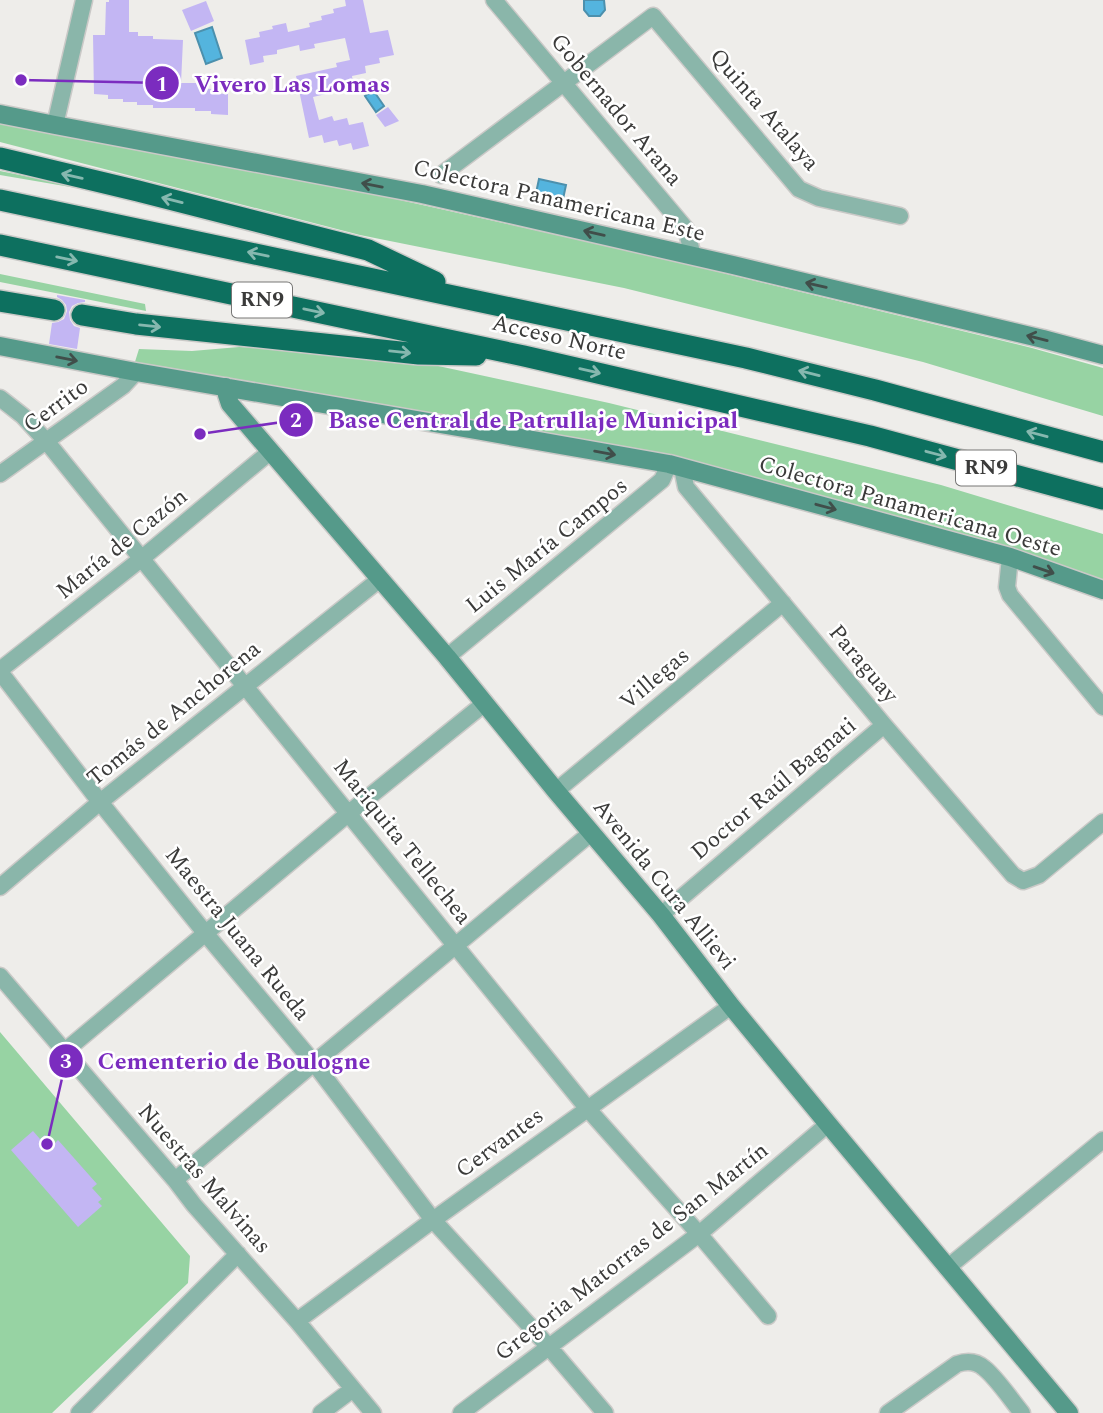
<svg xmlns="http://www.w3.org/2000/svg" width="1103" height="1413" viewBox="0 0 1103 1413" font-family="Spectral,serif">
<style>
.green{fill:#97d3a3}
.water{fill:#54b4de;stroke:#4c90ad;stroke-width:2}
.building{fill:#c3b6f3}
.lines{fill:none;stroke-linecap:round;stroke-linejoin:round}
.street-casing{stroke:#cac9c7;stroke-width:19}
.secondary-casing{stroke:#cac9c7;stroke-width:21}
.highway-casing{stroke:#cac9c7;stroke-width:24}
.street{stroke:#8ab6aa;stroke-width:16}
.secondary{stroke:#559a8a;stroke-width:18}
.highway{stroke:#0d705f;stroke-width:21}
.oneway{stroke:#86b8af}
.oneway2{stroke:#404e4a}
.labels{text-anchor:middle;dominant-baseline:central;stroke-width:5;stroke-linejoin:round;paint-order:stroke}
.shield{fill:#fff;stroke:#767675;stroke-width:2}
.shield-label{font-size:21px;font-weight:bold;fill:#3b3b3a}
.street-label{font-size:23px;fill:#3b3b3a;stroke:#fff}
.leader{fill:none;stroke:#7b2cbf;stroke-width:2.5}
.callout-dot{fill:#7b2cbf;stroke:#fff;stroke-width:2.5}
.mark-label{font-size:21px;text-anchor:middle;font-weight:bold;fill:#fff}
.callout-label{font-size:24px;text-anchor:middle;font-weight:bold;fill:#7b2cbf;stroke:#fff;stroke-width:5;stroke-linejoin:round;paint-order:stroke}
</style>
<rect width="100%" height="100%" fill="#eeedea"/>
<path class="green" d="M 0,123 L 337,186 L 678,262 L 1032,348 L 1103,368 L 1103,416 L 923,362 L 624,288 L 360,235 L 0,142 Z
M 0,171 L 135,198 L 0,175 Z
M 0,274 L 145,304 L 146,311 L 0,282 Z
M 239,347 L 323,349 L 392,356 L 609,403 L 941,485 L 1103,534 L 1103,585 L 670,459 L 134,365 L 139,349 L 192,351 Z
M 0,1032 L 190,1256 L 188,1283 L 52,1413 L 0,1413 Z"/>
<path class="water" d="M 584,0 L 604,0 L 605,10 L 600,16 L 589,16 L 584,10 Z
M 212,27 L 222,58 L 206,64 L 195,33 Z
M 373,90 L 384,106 L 376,112 L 365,96 Z
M 539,179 L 566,185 L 563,199 L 536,193 Z"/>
<path class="building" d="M 109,0 L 129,0 L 129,32 L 138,32 L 138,36 L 153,36 L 153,39 L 183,40 L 181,83 L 198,83 L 198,88 L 212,89 L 212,93 L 228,94 L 228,115 L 211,114 L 211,111 L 195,111 L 195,108 L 153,108 L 153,105 L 137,105 L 137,102 L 123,102 L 123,99 L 108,99 L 108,95 L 94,94 L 93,35 L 105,35 L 106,2 L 109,2 Z
M 345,0 L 363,0 L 370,33 L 388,30 L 394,55 L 379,58 L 380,63 L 365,66 L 366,73 L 352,76 L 353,83 L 342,86 L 343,90 L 313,97 L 319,120 L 332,116 L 334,121 L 347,118 L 349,125 L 363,122 L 369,146 L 353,150 L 351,143 L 339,146 L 337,140 L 324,143 L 322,135 L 309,138 L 296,76 L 337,67 L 336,63 L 350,60 L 345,38 L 314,44 L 315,48 L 300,51 L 299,45 L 277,50 L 277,54 L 263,56 L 264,62 L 250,65 L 245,40 L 260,37 L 259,32 L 273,29 L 272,26 L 286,23 L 288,32 L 310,27 L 309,23 L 322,20 L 321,16 L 334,13 L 333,9 L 346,6 Z
M 206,1 L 214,21 L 191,31 L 182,10 Z
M 388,107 L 399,121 L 385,127 L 376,115 Z
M 57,295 L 85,300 L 85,302 L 78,303 L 72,306 L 69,312 L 70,320 L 74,326 L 80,328 L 77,349 L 49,344 L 52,323 L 58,322 L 64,319 L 67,311 L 66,305 L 62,300 L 57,297 Z
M 33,1131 L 40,1139 L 45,1135 L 53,1145 L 58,1140 L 97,1184 L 92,1188 L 102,1199 L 98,1202 L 102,1206 L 78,1227 L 11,1150 Z"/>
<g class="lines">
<g class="street-casing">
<path id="street" d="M 494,0 L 686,229 L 693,256
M 55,125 L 84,0
M 441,175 L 653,16 L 799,189 L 819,198 L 900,216
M 0,398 L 23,416 L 47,442 L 587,1108 L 699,1234 L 768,1316
M 682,468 L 686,487 L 884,725 L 1013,875 L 1023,881 L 1039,875 L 1103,822
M 0,474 L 123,386 L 136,372
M 1010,557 L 1007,587 L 1010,595 L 1103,707
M 447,657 L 662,480 L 669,464
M 0,670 L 141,559 L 271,451
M 0,672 L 100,802 L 206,934 L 314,1063 L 433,1220 L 549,1347 L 605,1413
M 556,791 L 783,603
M 0,887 L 100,802 L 380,579
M 661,915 L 884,725
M 0,976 L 175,1180 L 194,1205 L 297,1321 L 373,1413
M 65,1051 L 349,813 L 485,703
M 175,1180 L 314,1063 L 591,833
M 947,1268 L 1103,1140
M 297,1321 L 433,1220 L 731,1006
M 79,1413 L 238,1254
M 321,1413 L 353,1389
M 461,1413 L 699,1234 L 828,1124
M 888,1413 L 957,1364 C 966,1361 976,1361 984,1368 C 996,1377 1012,1401 1022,1413"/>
</g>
<g class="secondary-casing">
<path id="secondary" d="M 0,114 L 55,125 L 422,194 L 733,265 L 1043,339 L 1103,355
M 0,346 L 136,372 L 481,431 L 669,464 L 1010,557 L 1103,590
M 226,387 L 227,395 L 230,404 L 447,657 L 556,791 L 661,915 L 731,1006 L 828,1124 L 1069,1413"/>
</g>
<g class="highway-casing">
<path id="highway" d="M 0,158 L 138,191 L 368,250 L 435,282
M 0,200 L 746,358 L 875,390 L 1103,452
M 0,245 L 524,356 L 870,436 L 1103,499
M 0,301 L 54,310
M 82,315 L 136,324 L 419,354 L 476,355"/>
</g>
<use href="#street" class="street"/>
<use href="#secondary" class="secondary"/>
<use href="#highway" class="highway"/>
</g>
<defs><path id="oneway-shaft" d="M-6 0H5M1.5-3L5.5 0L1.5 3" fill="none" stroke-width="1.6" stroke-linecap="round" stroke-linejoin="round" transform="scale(1.75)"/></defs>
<g class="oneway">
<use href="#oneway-shaft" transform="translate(72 176) rotate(-167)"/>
<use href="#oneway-shaft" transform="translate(172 200) rotate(-166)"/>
<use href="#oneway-shaft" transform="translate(258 254) rotate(-168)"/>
<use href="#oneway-shaft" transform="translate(67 259) rotate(12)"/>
<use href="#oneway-shaft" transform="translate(314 311) rotate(12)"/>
<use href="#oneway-shaft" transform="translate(150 326) rotate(6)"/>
<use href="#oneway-shaft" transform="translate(400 352) rotate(6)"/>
<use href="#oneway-shaft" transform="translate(590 371) rotate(13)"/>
<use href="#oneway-shaft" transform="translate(809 373) rotate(-166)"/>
<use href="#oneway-shaft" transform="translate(1037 434) rotate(-165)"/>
<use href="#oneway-shaft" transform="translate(936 454) rotate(15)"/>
</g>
<g class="oneway2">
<use href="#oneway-shaft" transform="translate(372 185) rotate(-169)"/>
<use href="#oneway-shaft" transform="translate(594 233) rotate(-167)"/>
<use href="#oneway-shaft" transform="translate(816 285) rotate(-167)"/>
<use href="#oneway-shaft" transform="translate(1037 338) rotate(-166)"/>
<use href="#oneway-shaft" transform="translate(67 359) rotate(11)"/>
<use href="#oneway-shaft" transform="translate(605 453) rotate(10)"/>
<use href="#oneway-shaft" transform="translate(826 507) rotate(15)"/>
<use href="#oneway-shaft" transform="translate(1044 570) rotate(19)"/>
</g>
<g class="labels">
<g class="shield">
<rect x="232" y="282.5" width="60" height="35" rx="5"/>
<rect x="956" y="450.5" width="60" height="35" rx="5"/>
</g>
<g class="shield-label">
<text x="262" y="300">RN9</text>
<text x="986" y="468">RN9</text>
</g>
<g class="street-label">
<text transform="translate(616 110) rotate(50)">Gobernador Arana</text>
<text transform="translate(764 110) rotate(49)">Quinta Atalaya</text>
<text transform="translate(559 201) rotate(13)">Colectora Panamericana Este</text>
<text transform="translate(559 338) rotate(13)">Acceso Norte</text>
<text transform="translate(56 406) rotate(-36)">Cerrito</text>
<text transform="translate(910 507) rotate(16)">Colectora Panamericana Oeste</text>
<text transform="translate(122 544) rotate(-39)">María de Cazón</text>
<text transform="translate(547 546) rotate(-39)">Luis María Campos</text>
<text transform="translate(863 664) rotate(50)">Paraguay</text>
<text transform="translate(655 679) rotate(-40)">Villegas</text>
<text transform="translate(174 714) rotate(-39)">Tomás de Anchorena</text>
<text transform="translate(774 789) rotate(-40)">Doctor Raúl Bagnati</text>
<text transform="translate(402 842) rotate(51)">Mariquita Tellechea</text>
<text transform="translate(664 885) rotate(51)">Avenida Cura Allievi</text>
<text transform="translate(237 934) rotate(51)">Maestra Juana Rueda</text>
<text transform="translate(500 1143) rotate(-36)">Cervantes</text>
<text transform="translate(204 1179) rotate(49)">Nuestras Malvinas</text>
<text transform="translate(632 1252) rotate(-38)">Gregoria Matorras de San Martín</text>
</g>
</g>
<path class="leader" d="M21 80L162 83M200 434L296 420M47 1144L66 1061"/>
<g class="callout-dot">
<circle cx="21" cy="80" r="7"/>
<circle cx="200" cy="434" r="7"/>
<circle cx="47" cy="1144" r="7"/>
<circle cx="162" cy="83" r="18"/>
<circle cx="296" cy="420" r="18"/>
<circle cx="66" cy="1061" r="18"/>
</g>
<g class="mark-label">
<text x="162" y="91">1</text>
<text x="296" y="427">2</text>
<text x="66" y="1068">3</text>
</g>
<g class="callout-label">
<text x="292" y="92">Vivero Las Lomas</text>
<text x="533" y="428">Base Central de Patrullaje Municipal</text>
<text x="234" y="1069">Cementerio de Boulogne</text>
</g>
</svg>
